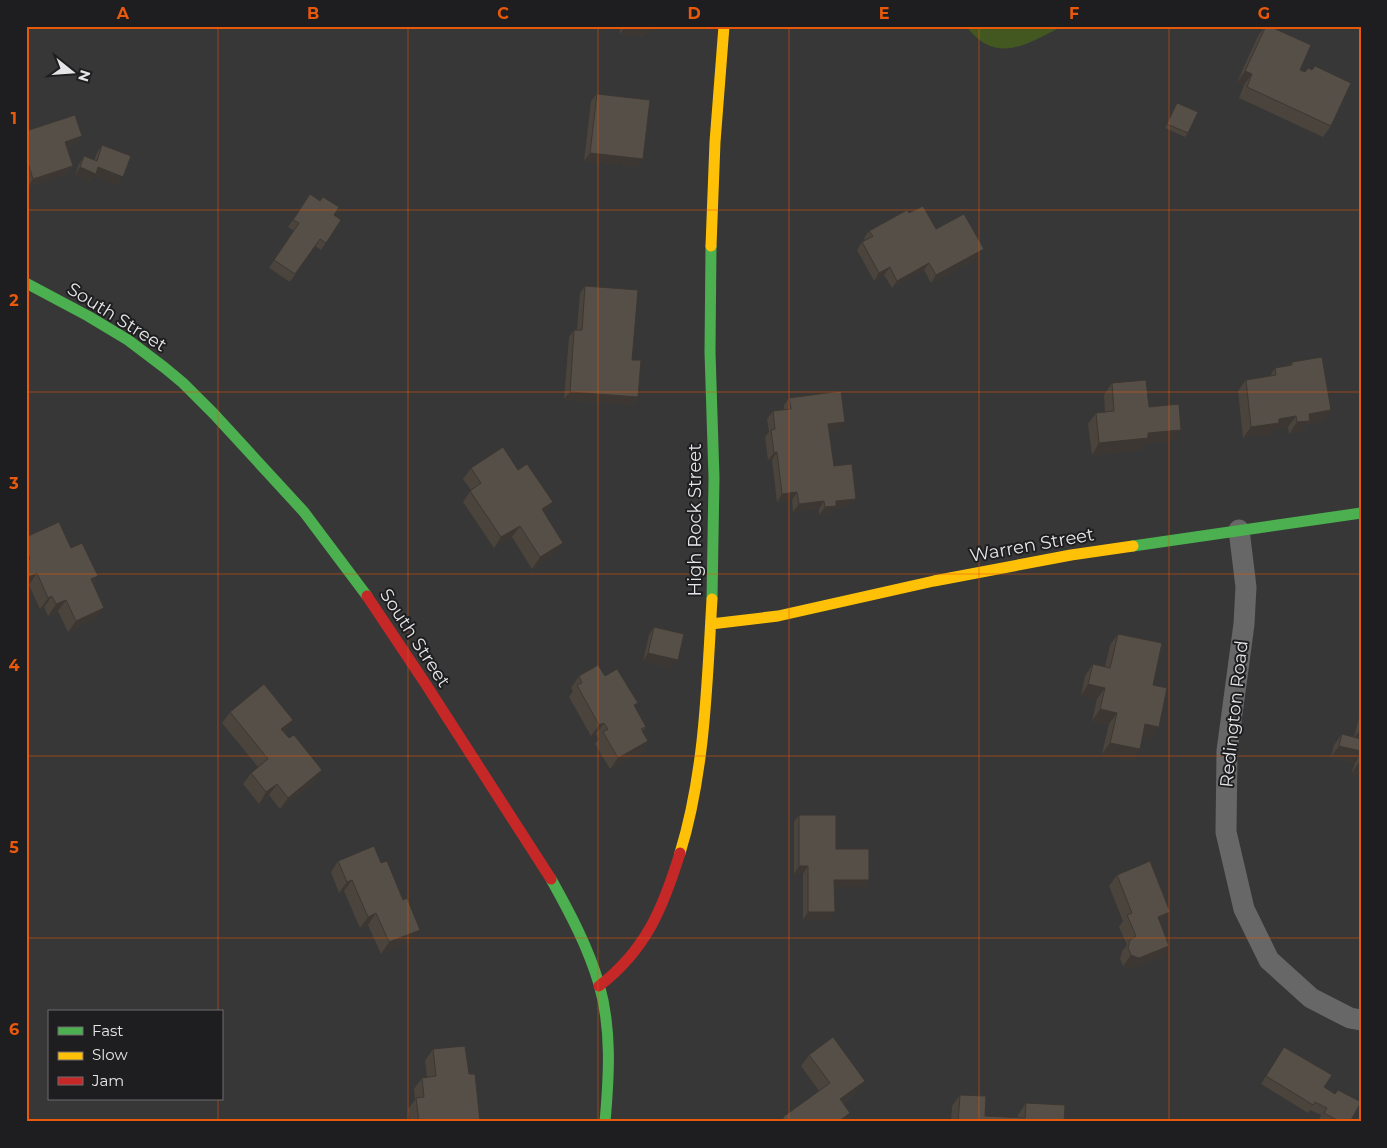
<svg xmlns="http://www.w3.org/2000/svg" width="1387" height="1148" viewBox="0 0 1387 1148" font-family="Montserrat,sans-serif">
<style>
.green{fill:#435721}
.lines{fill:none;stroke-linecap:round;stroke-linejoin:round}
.street{stroke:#676767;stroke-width:21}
.fast{stroke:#4caf50;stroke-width:11}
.slow{stroke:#ffc107;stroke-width:11}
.jam{stroke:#c62828;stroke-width:11}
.wall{fill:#4a443d}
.shaded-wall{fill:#3c3732}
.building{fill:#564f47;stroke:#3c3732}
.grid{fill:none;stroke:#e8590c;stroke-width:1;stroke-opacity:0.55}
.labels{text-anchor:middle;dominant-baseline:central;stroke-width:4;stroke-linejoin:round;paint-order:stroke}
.street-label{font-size:18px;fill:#e5e4e6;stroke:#1e1d1f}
.neatline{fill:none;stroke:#e8590c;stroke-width:2}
.grid-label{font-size:16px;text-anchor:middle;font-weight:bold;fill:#e8590c}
</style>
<rect width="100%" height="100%" fill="#373737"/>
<path class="green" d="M 966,26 L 1063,26 C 1027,44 996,66 966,26 Z"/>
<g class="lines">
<path class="street" d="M 1239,530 L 1246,587 L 1244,624 L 1227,751 L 1226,832 L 1244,909 L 1269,960 L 1311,998 L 1350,1018 L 1361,1020"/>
<path class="fast" d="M 711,246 L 710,352 L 714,478 L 712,599
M 26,283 L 88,316 L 128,340 L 165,368 L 183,383 L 214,414 L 304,512 L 367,596
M 1133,546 L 1361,513
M 551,879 C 570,913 588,947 599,984 C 612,1029 609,1076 605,1122"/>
<path class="slow" d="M 711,246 L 715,142 L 724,26
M 711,624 L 778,616 L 934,581 L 1071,555 L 1133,546
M 680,853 C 705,772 707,683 712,599"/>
<path class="jam" d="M 367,596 L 425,683 L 551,879
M 599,986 C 646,950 663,908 680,853"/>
</g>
<path class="wall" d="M 620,26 L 656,26 L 651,33 L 647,33 L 644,37 L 620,34 Z
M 1265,26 L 1300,70 L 1305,72 L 1308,68 L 1312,70 L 1315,66 L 1331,126 L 1323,137 L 1239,98 L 1244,85 L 1237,82 L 1258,36 Z
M 597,94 L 643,159 L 637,167 L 584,161 L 591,101 Z
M 1177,103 L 1188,133 L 1185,137 L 1165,128 L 1175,106 Z
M 26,131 L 82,136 L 77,144 L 67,147 L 73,166 L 68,174 L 28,187 L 26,181 Z
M 102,145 L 118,185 L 94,176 L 90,181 L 75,175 L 79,164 L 84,156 L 94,160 L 97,153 Z
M 310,194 L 334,215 L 341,220 L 321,250 L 315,246 L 290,282 L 269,268 L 294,231 L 288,227 Z
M 909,213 L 936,229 L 979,257 L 931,283 L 924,270 L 892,288 L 884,275 L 874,281 L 857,250 L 862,242 L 865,240 L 864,238 L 869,231 Z
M 585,286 L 632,360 L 638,397 L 633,405 L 564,399 L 569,337 L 574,330 L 577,330 L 580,293 Z
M 1292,362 L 1331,410 L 1323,421 L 1307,424 L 1302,432 L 1289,434 L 1288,427 L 1274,430 L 1271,434 L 1243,438 L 1238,391 L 1246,380 L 1270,376 L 1275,368 L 1289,366 Z
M 1112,383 L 1149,407 L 1173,441 L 1144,444 L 1140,450 L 1092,455 L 1088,424 L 1096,413 L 1105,412 L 1104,395 Z
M 789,398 L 839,430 L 829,431 L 834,466 L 856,499 L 850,506 L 834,508 L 831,513 L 819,515 L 819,509 L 793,512 L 792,500 L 777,502 L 772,460 L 768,460 L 765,437 L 769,432 L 767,419 L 773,411 L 784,410 L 784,405 Z
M 471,468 L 545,513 L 555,554 L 532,569 L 512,537 L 494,548 L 463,502 L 471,490 L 463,479 Z
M 26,537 L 71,548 L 98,576 L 93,584 L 96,619 L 68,632 L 58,611 L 48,616 L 44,607 L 40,609 L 29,585 L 26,586 Z
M 654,627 L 672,668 L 643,661 L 649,635 Z
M 1118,634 L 1153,685 L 1159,727 L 1151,738 L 1143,736 L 1140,749 L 1132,761 L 1102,754 L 1109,724 L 1092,721 L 1097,699 L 1081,696 L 1085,676 L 1093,664 L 1105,667 L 1110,645 Z
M 579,676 L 605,676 L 635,707 L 646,727 L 642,732 L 648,741 L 640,752 L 610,769 L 595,744 L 599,739 L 596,734 L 591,736 L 569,697 L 573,691 L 571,688 Z
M 1361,711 L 1361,776 L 1351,774 L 1355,763 L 1331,757 L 1334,745 L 1342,734 L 1354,737 Z
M 230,712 L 285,731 L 284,732 L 289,738 L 322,770 L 314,781 L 280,809 L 269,795 L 259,804 L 243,784 L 251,773 L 258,767 L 222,723 Z
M 799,815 L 869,880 L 864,887 L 834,887 L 835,912 L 829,920 L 803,920 L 803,874 L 794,874 L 794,822 Z
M 338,861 L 412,941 L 381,954 L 368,925 L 360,928 L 344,891 L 339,893 L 331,872 Z
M 1117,875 L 1162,923 L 1161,924 L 1169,946 L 1162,957 L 1131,969 L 1123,966 L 1120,959 L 1122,951 L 1127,945 L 1119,927 L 1123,921 L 1109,886 Z
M 1284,1047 L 1324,1087 L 1335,1094 L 1338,1090 L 1350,1122 L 1321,1122 L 1319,1120 L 1321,1115 L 1310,1110 L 1308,1113 L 1261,1084 Z
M 433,1049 L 469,1074 L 480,1122 L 410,1122 L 408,1109 L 415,1100 L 414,1089 L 422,1078 L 427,1077 L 425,1061 Z
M 809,1055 L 857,1092 L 843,1103 L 844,1122 L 780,1122 L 783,1117 L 819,1091 L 801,1066 Z
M 960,1095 L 985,1116 L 1018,1118 L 1018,1115 L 1026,1103 L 1064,1122 L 951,1122 L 952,1106 Z"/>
<path class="shaded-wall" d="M 656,26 L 651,33 L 647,33 L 644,37 L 620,34 L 625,27 Z
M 1245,71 L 1252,74 L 1244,85 L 1237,82 Z
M 82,136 L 77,144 L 60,149 L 65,142 Z
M 590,153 L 643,159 L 637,167 L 584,161 Z
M 73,166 L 68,174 L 28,187 L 33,179 Z
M 80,167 L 98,167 L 123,177 L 118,185 L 94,176 L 90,181 L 75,175 Z
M 984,249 L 979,257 L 931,283 L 936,275 Z
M 929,263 L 924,270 L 892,288 L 897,281 Z
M 890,267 L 884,275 L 874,281 L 879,273 Z
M 570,392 L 638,397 L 633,405 L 564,399 Z
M 1331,410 L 1323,421 L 1307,424 L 1302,432 L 1289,434 L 1297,422 L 1309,414 Z
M 1296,416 L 1288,427 L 1274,430 L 1271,434 L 1243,438 L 1251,427 L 1279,419 Z
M 845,422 L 839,430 L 823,432 L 828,424 Z
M 1181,430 L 1173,441 L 1144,444 L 1140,450 L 1092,455 L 1099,443 L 1148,433 Z
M 777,452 L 772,460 L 768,460 L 774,453 Z
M 797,492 L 792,500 L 777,502 L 782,494 Z
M 856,499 L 850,506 L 834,508 L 831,513 L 819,515 L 825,507 L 836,501 Z
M 824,501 L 819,509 L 793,512 L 799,504 Z
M 553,502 L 545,513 L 534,520 L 542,509 Z
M 520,526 L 512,537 L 494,548 L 501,537 Z
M 563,543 L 555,554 L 532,569 L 540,557 Z
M 37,573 L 29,585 L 26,586 L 26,579 L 27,578 Z
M 98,576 L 90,587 L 91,579 Z
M 52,596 L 44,607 L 40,609 L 48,598 Z
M 66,600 L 58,611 L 48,616 L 56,604 Z
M 104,608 L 96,619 L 68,632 L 76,621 Z
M 648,653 L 678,660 L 672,668 L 643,661 Z
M 1088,684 L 1105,688 L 1097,699 L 1081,696 Z
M 1100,709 L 1117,713 L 1109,724 L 1092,721 Z
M 293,720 L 285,731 L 274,740 L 281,729 Z
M 604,723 L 596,734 L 591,736 L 599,725 Z
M 1145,724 L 1159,727 L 1151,738 L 1137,735 Z
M 1361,729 L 1361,740 L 1353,739 Z
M 648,741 L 640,752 L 610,769 L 618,758 Z
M 1110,743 L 1140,749 L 1132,761 L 1102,754 Z
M 1339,746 L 1361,751 L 1361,754 L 1355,763 L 1331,757 Z
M 1359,762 L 1361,763 L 1361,776 L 1351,774 Z
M 322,770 L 314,781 L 280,809 L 288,798 Z
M 277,784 L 269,795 L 259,804 L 266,792 Z
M 799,866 L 808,866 L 803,874 L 794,874 Z
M 352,880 L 344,891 L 339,893 L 347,882 Z
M 834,880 L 869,880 L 864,887 L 829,887 Z
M 808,912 L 835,912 L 829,920 L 803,920 Z
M 1170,912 L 1162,923 L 1150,929 L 1158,917 Z
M 376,913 L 368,925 L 360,928 L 368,917 Z
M 420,930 L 412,941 L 381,954 L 389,942 Z
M 1169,946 L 1162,957 L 1131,969 L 1123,966 L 1131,955 Z
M 865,1081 L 857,1092 L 832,1110 L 840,1099 Z
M 850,1113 L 844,1122 L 838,1122 Z"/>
<path class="building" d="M 625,26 L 650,26 L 650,29 Z
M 1266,26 L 1269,26 L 1311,45 L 1300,70 L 1305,72 L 1308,68 L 1312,70 L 1315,66 L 1351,83 L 1331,126 L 1247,87 L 1252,74 L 1245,71 Z
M 597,94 L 650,100 L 643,159 L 590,153 Z
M 1177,103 L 1198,112 L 1188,133 L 1167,124 Z
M 75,115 L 82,136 L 65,142 L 73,166 L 33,179 L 26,157 L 26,131 Z
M 102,145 L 131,156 L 123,177 L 98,167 L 96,174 L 80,167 L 84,156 L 97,161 Z
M 310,194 L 320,201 L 323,197 L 339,207 L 334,215 L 341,220 L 326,243 L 320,239 L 295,274 L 274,260 L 299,223 L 293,220 Z
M 923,206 L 936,229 L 964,214 L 984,249 L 936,275 L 929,263 L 897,281 L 890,267 L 879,273 L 862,242 L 873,236 L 869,231 L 907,210 L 909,213 Z
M 585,286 L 638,290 L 632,360 L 641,360 L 638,397 L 570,392 L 574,330 L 582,330 Z
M 1322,357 L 1331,410 L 1309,414 L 1310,421 L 1297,422 L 1296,416 L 1279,419 L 1279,423 L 1251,427 L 1246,380 L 1276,375 L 1275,368 L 1292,365 L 1292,362 Z
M 1146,380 L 1149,407 L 1179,404 L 1181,430 L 1148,433 L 1148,438 L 1099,443 L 1096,413 L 1114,411 L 1112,383 Z
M 841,391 L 845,422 L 828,424 L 834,466 L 852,464 L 856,499 L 836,501 L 836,506 L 825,507 L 824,501 L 799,504 L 797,492 L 782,494 L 777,452 L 774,453 L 771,430 L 775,429 L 773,411 L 791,409 L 789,398 Z
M 503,447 L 518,470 L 527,464 L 553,502 L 542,509 L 563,543 L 540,557 L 520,526 L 501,537 L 470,491 L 481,483 L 471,468 Z
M 59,522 L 71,548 L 82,543 L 98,576 L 91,579 L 104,608 L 76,621 L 66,600 L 56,604 L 52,596 L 48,598 L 37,573 L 27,578 L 26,576 L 26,561 L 30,559 L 26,550 L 26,537 Z
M 654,627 L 684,634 L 678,660 L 648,653 Z
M 1118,634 L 1162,643 L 1153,685 L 1167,688 L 1159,727 L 1145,724 L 1140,749 L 1110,743 L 1117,713 L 1100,709 L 1105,688 L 1088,684 L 1093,664 L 1110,668 Z
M 598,665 L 605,676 L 617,669 L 638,703 L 634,705 L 646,727 L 641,729 L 648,741 L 618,758 L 603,732 L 608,729 L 604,723 L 599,725 L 577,685 L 582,683 L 579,676 Z
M 264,684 L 293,720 L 281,729 L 289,738 L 294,735 L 322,770 L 288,798 L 277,784 L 266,792 L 251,773 L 268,759 L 230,712 Z
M 1342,734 L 1361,739 L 1361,751 L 1339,746 Z
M 799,815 L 836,815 L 836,849 L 869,849 L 869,880 L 834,880 L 835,912 L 808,912 L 808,866 L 799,866 Z
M 374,846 L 381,863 L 387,861 L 403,900 L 407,898 L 420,930 L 389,942 L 376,913 L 368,917 L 352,880 L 347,882 L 338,861 Z
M 1150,861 L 1170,912 L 1158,917 L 1169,946 L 1139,958 L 1131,955 L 1128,948 L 1130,940 L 1136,936 L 1127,915 L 1132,913 L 1117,875 Z
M 833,1037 L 865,1081 L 840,1099 L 850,1113 L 838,1122 L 786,1122 L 783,1117 L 830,1083 L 809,1055 Z
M 465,1046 L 469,1074 L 475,1074 L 480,1122 L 419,1122 L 416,1098 L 424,1097 L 422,1078 L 436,1076 L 433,1049 Z
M 1284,1047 L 1332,1075 L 1324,1087 L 1335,1094 L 1338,1090 L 1361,1102 L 1350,1122 L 1341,1122 L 1324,1113 L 1327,1108 L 1315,1102 L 1313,1105 L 1266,1076 Z
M 960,1095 L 986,1096 L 985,1116 L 1025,1118 L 1026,1103 L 1065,1105 L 1064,1122 L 958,1122 Z"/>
<path class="grid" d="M 218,26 L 218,1012M 408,26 L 408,1122M 598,26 L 598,1122M 789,26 L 789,1122M 979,26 L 979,1122M 1169,26 L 1169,1122M 26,210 L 1361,210M 26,392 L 1361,392M 26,574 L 1361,574M 26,756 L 1361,756M 26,938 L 1361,938M 218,1099 L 218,1122"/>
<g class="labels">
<g class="street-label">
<text transform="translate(117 317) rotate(32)">South Street</text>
<text transform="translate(695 520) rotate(-90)">High Rock Street</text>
<text transform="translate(1032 545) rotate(-10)">Warren Street</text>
<text transform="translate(415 638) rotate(57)">South Street</text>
<text transform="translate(1234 714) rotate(-84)">Redington Road</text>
</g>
</g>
<rect width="1387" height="1148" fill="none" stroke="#1e1d1f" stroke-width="55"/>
<rect x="48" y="1010" width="175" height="90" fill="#1e1d1f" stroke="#6e6d6f"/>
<rect x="58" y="1027" width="25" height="8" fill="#4caf50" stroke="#6e6d6f"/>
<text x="92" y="1036" font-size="15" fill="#e5e4e6">Fast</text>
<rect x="58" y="1052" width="25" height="8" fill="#ffc107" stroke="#6e6d6f"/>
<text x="92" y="1060" font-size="15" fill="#e5e4e6">Slow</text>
<rect x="58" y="1077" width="25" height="8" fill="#c62828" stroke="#6e6d6f"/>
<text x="92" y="1086" font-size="15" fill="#e5e4e6">Jam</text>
<g transform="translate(72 72) rotate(107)" stroke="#1e1d1f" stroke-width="4" paint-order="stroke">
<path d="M0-4L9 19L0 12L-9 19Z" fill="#e5e4e6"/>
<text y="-8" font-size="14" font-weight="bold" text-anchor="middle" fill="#e5e4e6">N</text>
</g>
<rect x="28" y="28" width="1332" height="1092" class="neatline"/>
<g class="grid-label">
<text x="123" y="19">A</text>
<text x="313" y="19">B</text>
<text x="503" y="19">C</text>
<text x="694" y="19">D</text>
<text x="884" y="19">E</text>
<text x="1074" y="19">F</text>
<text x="1264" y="19">G</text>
<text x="14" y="124">1</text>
<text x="14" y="306">2</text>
<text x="14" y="489">3</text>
<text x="14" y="671">4</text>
<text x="14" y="853">5</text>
<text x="14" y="1035">6</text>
</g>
</svg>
